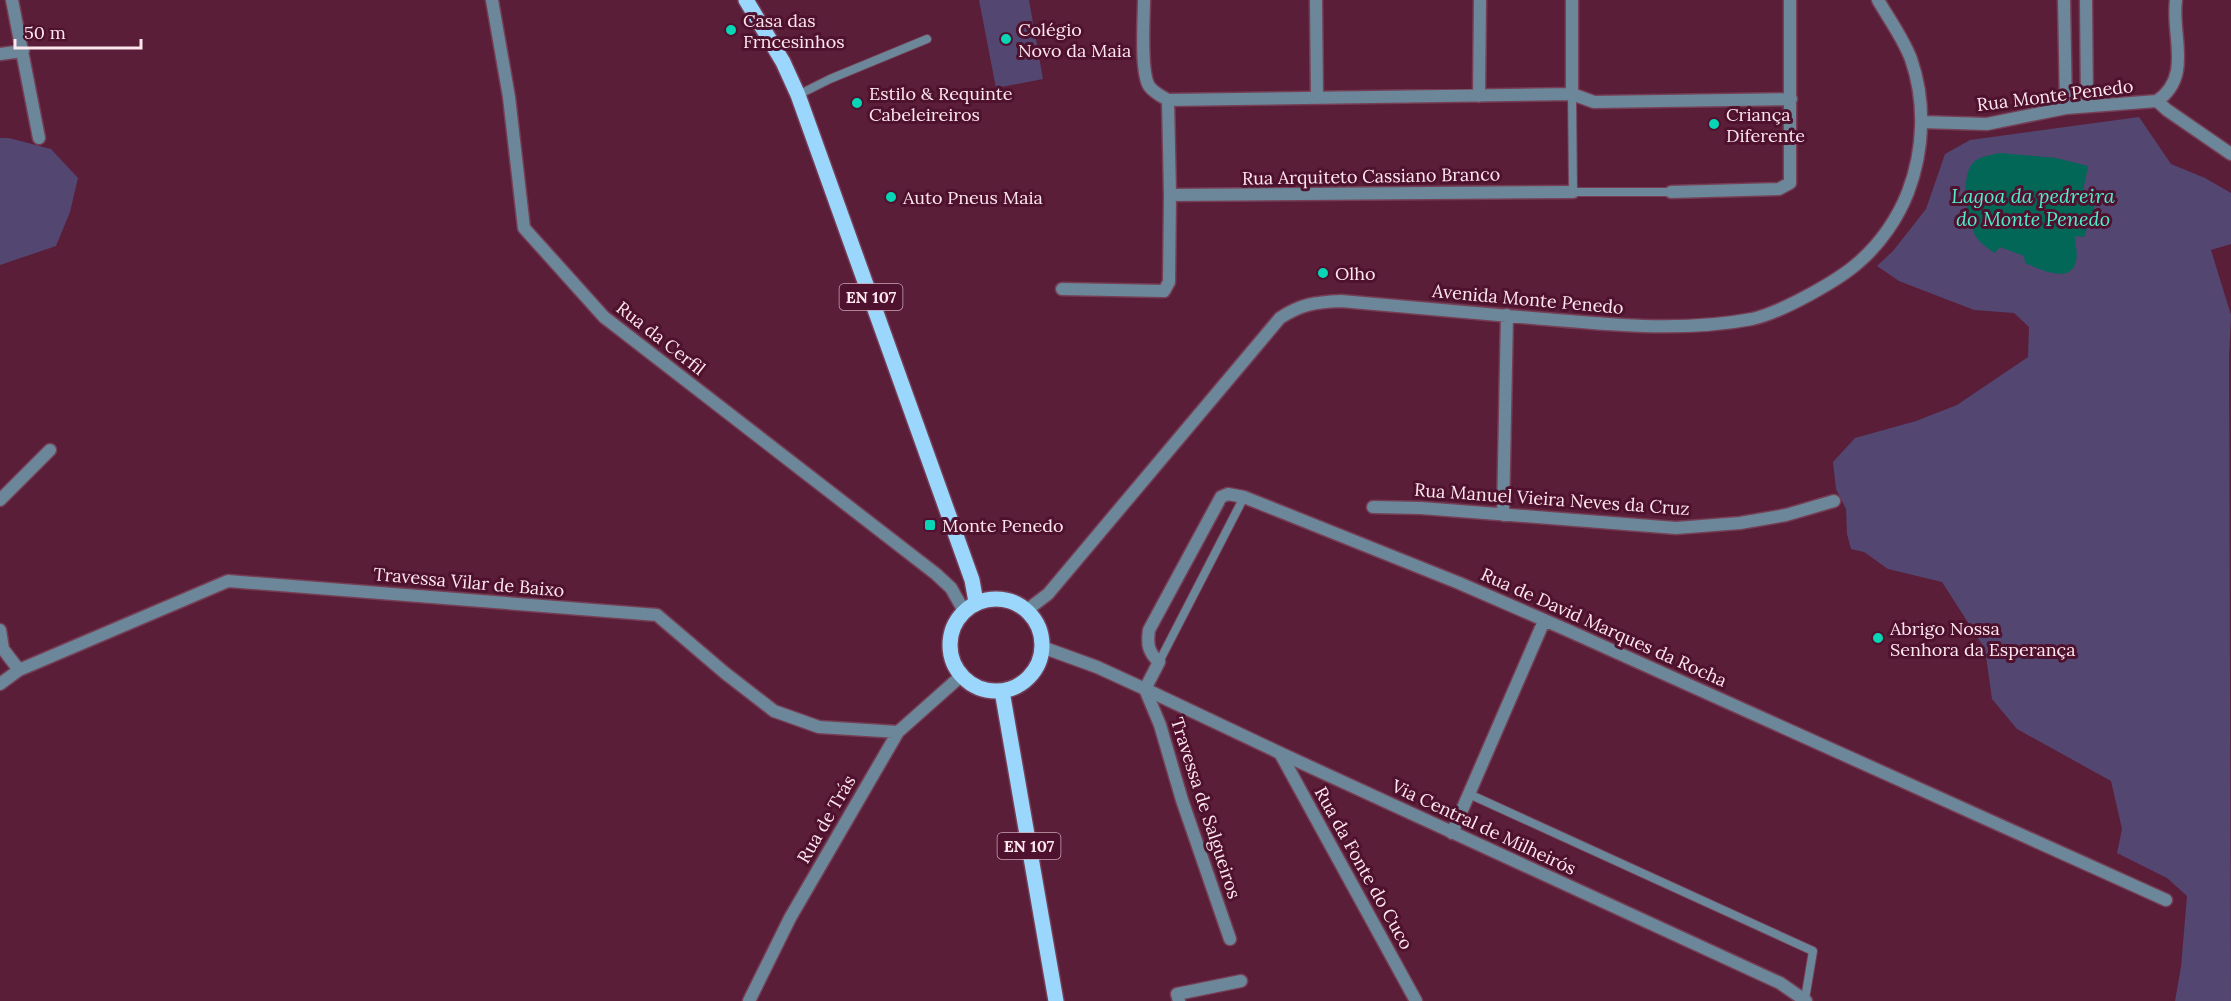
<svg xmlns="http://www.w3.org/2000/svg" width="2231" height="1001" viewBox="0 0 2231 1001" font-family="Lora,serif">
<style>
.green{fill:#534671}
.water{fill:#026757}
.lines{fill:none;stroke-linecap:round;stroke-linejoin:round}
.service-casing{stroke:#753e55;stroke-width:10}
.minor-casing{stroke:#753e55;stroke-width:15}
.tertiary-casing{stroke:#753e55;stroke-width:15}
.primary-casing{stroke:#753e55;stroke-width:18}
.service{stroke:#6b8799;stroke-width:8}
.minor{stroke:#6b8799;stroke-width:12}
.tertiary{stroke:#6b8799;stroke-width:12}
.primary{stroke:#9bd6fc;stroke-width:15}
.poi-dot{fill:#08d5b5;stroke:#4f122e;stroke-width:2}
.labels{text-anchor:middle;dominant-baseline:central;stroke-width:6;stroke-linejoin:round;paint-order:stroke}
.shield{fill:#4f122e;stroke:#caa6b4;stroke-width:1.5}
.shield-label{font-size:16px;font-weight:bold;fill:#fee6ed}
.poi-label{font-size:18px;fill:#fee6ed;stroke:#4f122e;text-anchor:start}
.street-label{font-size:18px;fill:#fee6ed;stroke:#4f122e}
.water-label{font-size:20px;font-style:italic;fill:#51ebcc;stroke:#4f122e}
</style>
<rect width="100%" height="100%" fill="#5b1e38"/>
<path class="green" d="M 979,0 L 1029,0 L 1043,79 L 996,88 Z
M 2139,117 L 2171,164 L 2205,178 L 2231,193 L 2231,244 L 2211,250 L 2231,315 L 2229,357 L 2231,1001 L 2175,1001 L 2181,967 L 2187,896 L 2167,878 L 2117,853 L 2122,829 L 2111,781 L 2017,729 L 1992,699 L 1985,649 L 1942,582 L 1888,569 L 1864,552 L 1851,549 L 1847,534 L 1846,509 L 1836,489 L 1833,462 L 1855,438 L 1916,421 L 1957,405 L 2028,357 L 2029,327 L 2014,313 L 1974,310 L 1899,281 L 1877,266 L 1893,251 L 1926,209 L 1945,154 L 1970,140 Z
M 0,138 L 9,138 L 51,149 L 78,178 L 70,212 L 56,246 L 0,265 Z"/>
<path class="water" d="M 2000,153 L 2056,158 L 2088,166 L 2083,191 L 2096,202 L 2084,237 L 2075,236 C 2075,243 2078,254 2076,261 C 2071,285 2039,269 2025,263 L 2024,256 L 2000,247 L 1995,253 C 1989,249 1981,244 1977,238 C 1967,223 1959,175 1974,162 C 1981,156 1991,155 2000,153 Z"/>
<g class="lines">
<g class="service-casing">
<path id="service" d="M 1572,94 L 1573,192 L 1671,192
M 798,95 L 830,79 L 927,39
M 1159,662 L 1244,497
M 1469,794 L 1813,951 L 1805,999"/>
</g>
<g class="minor-casing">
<path id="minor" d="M 12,0 L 39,138
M 492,0 L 509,97 L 524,228 L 604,317 L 936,574 L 951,588 L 964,611
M 1144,0 C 1144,19 1140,71 1149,86 C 1154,93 1161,96 1168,100 L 1572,94 L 1572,0
M 1316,0 L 1317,98
M 2064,0 L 2066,108
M 2086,0 L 2087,106
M 0,54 L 23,51
M 1572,94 L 1594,102 L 1791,99
M 1479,96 L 1480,0
M 2157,101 C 2193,76 2171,36 2176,0
M 2157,101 L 2167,110 L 2231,154
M 1922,122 L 1987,124 L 2066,108 L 2157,101
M 1671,192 L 1779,189 L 1790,183 L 1790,0
M 1170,195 L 1573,192
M 1062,289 L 1164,291 L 1169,282 L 1170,195 L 1168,100
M 0,500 L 50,450
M 1373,507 L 1421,508 L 1676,528 L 1740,523 L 1786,515 L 1834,501
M 1503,515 L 1507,315
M 1027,610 L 1048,594 L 1280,318 C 1301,304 1316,302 1341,301 C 1409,307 1477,313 1544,319 C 1613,325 1683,332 1752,319 C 1780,313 1838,281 1859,262 C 1880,244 1898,218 1908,192 C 1924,150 1926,102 1911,59 C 1903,38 1889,19 1878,0
M 0,630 L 3,649 L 19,670
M 0,684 L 19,670 L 228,581 L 657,615 L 725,673 L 774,711 L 819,727 L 898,732
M 1280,753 L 1416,1001
M 1452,833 L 1544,621
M 1230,939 L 1182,800 L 1160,725 L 1145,689 L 1159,662 C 1148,652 1147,644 1149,630 L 1221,497 L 1228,494 L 1244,497 L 1459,583 L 1567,630 L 2166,900
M 749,1001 L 790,918 L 898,732 L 961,676
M 1179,1001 L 1177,994 L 1241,981"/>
</g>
<g class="tertiary-casing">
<path id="tertiary" d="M 1042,647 L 1097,667 L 1145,689 L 1280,753 L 1780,983 L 1806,1001"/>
</g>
<g class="primary-casing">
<path id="primary" d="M 746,0 L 783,62 L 798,95 L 972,580 L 976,602
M950 645a46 46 0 1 1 92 0a46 46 0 1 1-92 0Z
M 1002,691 L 1056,1001"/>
</g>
<use href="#service" class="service"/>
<use href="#minor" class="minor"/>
<use href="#tertiary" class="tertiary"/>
<use href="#primary" class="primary"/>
</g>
<g class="poi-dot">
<circle cx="731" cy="30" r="6"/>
<circle cx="1006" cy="39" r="6"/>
<circle cx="857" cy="103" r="6"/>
<circle cx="1714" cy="124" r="6"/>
<circle cx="891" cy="197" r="6"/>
<circle cx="1323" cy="273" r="6"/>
<rect x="924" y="519" width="12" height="12" rx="3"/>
<circle cx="1878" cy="638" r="6"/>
</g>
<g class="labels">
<g class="shield">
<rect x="839.5" y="284" width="63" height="26" rx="4.5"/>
<rect x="997.5" y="833" width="63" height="26" rx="4.5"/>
</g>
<g class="shield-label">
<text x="871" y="297">EN 107</text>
<text x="1029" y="846">EN 107</text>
</g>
<g class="poi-label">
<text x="743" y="20">Casa das<tspan x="743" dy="21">Frncesinhos</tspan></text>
<text x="1018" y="29">Colégio<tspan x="1018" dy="21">Novo da Maia</tspan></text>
<text x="869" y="93">Estilo &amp; Requinte<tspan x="869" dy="21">Cabeleireiros</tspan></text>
<text x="1726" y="114">Criança<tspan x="1726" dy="21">Diferente</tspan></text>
<text x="903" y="197">Auto Pneus Maia</text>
<text x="1335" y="273">Olho</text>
<text x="942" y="525">Monte Penedo</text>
<text x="1890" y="628">Abrigo Nossa<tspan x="1890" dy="21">Senhora da Esperança</tspan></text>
</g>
<g class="street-label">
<text transform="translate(2055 95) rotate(-7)">Rua Monte Penedo</text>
<text transform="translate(1371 176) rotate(-1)">Rua Arquiteto Cassiano Branco</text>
<text transform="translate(1528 299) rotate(5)">Avenida Monte Penedo</text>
<text transform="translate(661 338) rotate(38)">Rua da Cerfil</text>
<text transform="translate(1552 499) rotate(4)">Rua Manuel Vieira Neves da Cruz</text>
<text transform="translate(469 582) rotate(5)">Travessa Vilar de Baixo</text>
<text transform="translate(1604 627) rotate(24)">Rua de David Marques da Rocha</text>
<text transform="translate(1206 808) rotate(72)">Travessa de Salgueiros</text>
<text transform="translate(826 819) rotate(-60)">Rua de Trás</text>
<text transform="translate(1484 827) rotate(25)">Via Central de Milheirós</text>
<text transform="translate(1364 868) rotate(61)">Rua da Fonte do Cuco</text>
</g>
<g class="water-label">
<text x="2033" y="195">Lagoa da pedreira<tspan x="2033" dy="23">do Monte Penedo</tspan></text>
</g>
</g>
<path d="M15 39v9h126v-9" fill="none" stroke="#fee6ed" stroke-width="3"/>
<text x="24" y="39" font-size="18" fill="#fee6ed" stroke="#4f122e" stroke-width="4.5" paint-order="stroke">50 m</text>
</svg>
